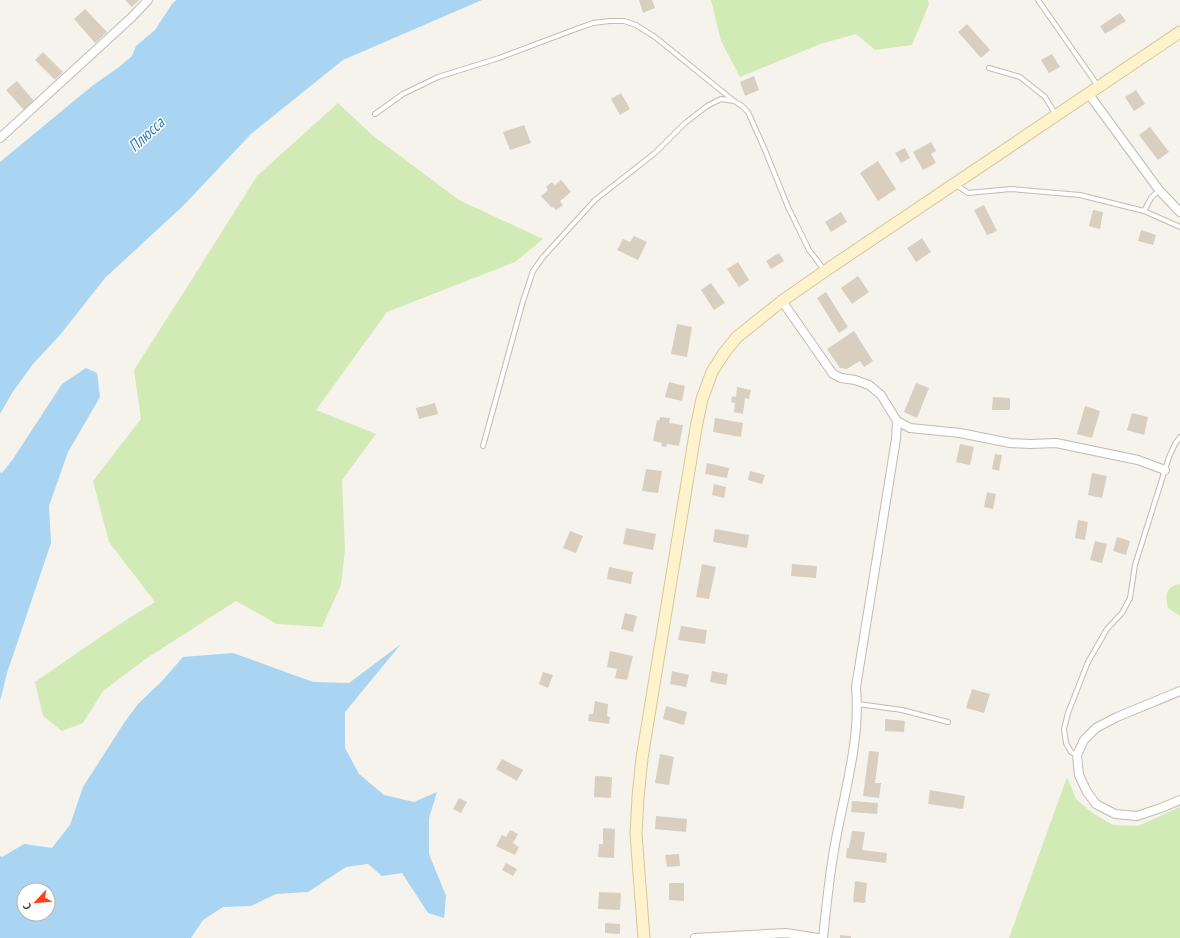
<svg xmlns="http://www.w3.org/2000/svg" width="1180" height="938" viewBox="0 0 1180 938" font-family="'PT Sans Narrow',sans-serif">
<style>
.green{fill:#d2eab5}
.water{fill:#a9d4f2;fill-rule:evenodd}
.building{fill:#d8cfc1}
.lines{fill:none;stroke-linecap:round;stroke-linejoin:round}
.lane-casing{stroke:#c2bbae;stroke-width:6}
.street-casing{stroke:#c2bbae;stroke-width:10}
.secondary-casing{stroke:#d6c79b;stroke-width:13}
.lane{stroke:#fff;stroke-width:4}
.street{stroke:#fff;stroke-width:8}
.secondary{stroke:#fff3cd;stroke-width:11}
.labels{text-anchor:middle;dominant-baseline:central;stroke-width:3;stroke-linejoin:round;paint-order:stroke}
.water-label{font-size:16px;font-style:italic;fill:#2e7ab2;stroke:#fff}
</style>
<rect width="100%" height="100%" fill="#f6f3ec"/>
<path class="green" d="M 711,0 L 928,0 L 929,4 L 912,45 L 875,50 L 856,34 L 820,44 L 740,77 L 721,41 Z
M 338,103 L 372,135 L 459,200 L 543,239 L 515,262 L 387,312 L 316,410 L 376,434 L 342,480 L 345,549 L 341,585 L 322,627 L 277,624 L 236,601 L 147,658 L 103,691 L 83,723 L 62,731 L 43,716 L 35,682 L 112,629 L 155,602 L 109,542 L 93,481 L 141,419 L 134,370 L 189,284 L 257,176 Z
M 1180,584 L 1180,616 L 1168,608 C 1165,596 1165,586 1180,584 Z
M 1067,777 L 1076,799 L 1091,812 L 1113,825 L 1138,826 L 1180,807 L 1180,938 L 1009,938 Z"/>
<path class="water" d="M 176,0 L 482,0 L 343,60 L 251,134 L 184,205 L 105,278 L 60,335 L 33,364 L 12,393 L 0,414 L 0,162 L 92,86 L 119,67 L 132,56 L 136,46 L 155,30 L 172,4 Z
M 86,368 L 97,373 L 100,397 L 68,452 L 49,506 L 51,543 L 7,673 L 0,701 L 0,472 L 2,473 L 13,459 L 62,384 Z
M 401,644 L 345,712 L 345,748 L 359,774 L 384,795 L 414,802 L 437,792 L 429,818 L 429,854 L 446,896 L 444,918 L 428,913 L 402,873 L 382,876 L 368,864 L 346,867 L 308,892 L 276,894 L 251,906 L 223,907 L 203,920 L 191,938 L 0,938 L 0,856 L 2,857 L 24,844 L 52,848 L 70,825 L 83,787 L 124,723 L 138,704 L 162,681 L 183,657 L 233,653 L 313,682 L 349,683 ZM 24,890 L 48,890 L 48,914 L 24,914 Z"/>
<path class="building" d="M 125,0 L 139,0 L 132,7 Z
M 639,0 L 652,0 L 655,8 L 643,13 Z
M 85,9 L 107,32 L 95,43 L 74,19 Z
M 1120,13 L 1126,21 L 1105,34 L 1100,26 Z
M 967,24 L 990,50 L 981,58 L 958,32 Z
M 43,52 L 63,72 L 55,80 L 35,60 Z
M 1052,54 L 1060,67 L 1049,73 L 1041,60 Z
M 754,76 L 759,90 L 745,96 L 740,82 Z
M 17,81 L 34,101 L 24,110 L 6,90 Z
M 1136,90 L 1145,104 L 1134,111 L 1125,97 Z
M 621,93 L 630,109 L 620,115 L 611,99 Z
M 524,125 L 531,143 L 510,150 L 503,132 Z
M 1150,127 L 1169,152 L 1158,160 L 1139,135 Z
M 931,142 L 936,151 L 931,154 L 936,163 L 923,170 L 913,152 Z
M 905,148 L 910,158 L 901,163 L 895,153 Z
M 878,161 L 896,189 L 878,201 L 860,173 Z
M 561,180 L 571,192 L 560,201 L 563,205 L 556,210 L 553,207 L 552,208 L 541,196 L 548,190 L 546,187 L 552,182 L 555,185 Z
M 984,205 L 997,231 L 987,235 L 974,210 Z
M 1093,210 L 1103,212 L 1100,229 L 1089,226 Z
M 841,212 L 847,222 L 831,232 L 825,222 Z
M 1141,230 L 1156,235 L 1153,245 L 1138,241 Z
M 634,236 L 647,242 L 638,260 L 617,250 L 623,239 L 630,242 Z
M 922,238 L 931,252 L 916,262 L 907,248 Z
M 779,253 L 784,261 L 771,269 L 766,261 Z
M 738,262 L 749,280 L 739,287 L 727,269 Z
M 858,276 L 869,292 L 852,304 L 841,288 Z
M 711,283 L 725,303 L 714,310 L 701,290 Z
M 826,292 L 848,327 L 839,333 L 817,298 Z
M 677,324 L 692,327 L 687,357 L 671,354 Z
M 854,331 L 873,361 L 864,367 L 860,361 L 847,369 L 840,368 L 827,349 Z
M 669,382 L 685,386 L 682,401 L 665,397 Z
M 916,383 L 929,388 L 917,418 L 904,412 Z
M 737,387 L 751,390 L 749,399 L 745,398 L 743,414 L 734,412 L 735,403 L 731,402 L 732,396 L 736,397 Z
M 993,397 L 1010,398 L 1010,410 L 992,410 Z
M 435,403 L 438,414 L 419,419 L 416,408 Z
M 1085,406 L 1100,411 L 1092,438 L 1077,434 Z
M 1132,413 L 1148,417 L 1144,435 L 1127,430 Z
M 660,417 L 670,418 L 669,423 L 683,425 L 679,446 L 667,444 L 666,447 L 661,446 L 662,443 L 653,441 L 657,420 L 659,421 Z
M 715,418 L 743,423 L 741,437 L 713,432 Z
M 960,444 L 974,447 L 970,465 L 956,462 Z
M 995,454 L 1002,455 L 999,471 L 992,469 Z
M 707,463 L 729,468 L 727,478 L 705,474 Z
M 646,469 L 662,471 L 658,493 L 642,491 Z
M 750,471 L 765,475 L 762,484 L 748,480 Z
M 1092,473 L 1107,476 L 1102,498 L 1088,495 Z
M 714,484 L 726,487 L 724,498 L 712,495 Z
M 987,492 L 996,494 L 993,509 L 984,507 Z
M 1078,520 L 1088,522 L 1085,540 L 1075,538 Z
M 626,528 L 656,534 L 653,550 L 623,544 Z
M 715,529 L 749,535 L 747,548 L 713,542 Z
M 570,531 L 583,536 L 576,553 L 563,548 Z
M 1117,537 L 1130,541 L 1126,555 L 1113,551 Z
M 1095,541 L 1107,544 L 1102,563 L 1090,560 Z
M 702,564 L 716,567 L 709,599 L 696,597 Z
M 792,564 L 817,566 L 816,578 L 791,576 Z
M 609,567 L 633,572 L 631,584 L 607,579 Z
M 625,613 L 637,616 L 633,632 L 621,629 Z
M 681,626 L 707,630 L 705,644 L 678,640 Z
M 610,651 L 633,656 L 627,680 L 615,678 L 617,669 L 607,667 Z
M 672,671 L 689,675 L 686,687 L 670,684 Z
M 712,671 L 728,674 L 726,685 L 710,682 Z
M 543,672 L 553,675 L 548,688 L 539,684 Z
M 972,689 L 990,694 L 984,713 L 966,708 Z
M 595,701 L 608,704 L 607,716 L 610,717 L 609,724 L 588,721 L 589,714 L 593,714 Z
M 666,706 L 687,712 L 684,725 L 663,719 Z
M 885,719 L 905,721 L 904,732 L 885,731 Z
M 869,751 L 879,752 L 875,783 L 881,783 L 879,798 L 863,796 Z
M 660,754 L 674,757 L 669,785 L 655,783 Z
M 502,759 L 523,770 L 517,781 L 496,769 Z
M 595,776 L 612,777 L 611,798 L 594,797 Z
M 930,790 L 965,796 L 963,809 L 928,804 Z
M 459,798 L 467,802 L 461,813 L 453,809 Z
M 852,801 L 878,803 L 877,814 L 851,812 Z
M 656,816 L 687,819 L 686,832 L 655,829 Z
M 603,828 L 615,829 L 614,858 L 598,857 L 599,844 L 603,844 Z
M 510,830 L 518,834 L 513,843 L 519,847 L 515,855 L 496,846 L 502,835 L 506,837 Z
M 852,831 L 865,832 L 862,850 L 887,853 L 886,863 L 846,858 L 847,848 L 849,848 Z
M 679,854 L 680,866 L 667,867 L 665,855 Z
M 506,863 L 517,869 L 513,876 L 502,870 Z
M 855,881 L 867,883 L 865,903 L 853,902 Z
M 669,883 L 684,883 L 684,901 L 669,900 Z
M 599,892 L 621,893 L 620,910 L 598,909 Z
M 605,923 L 620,924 L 620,934 L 605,933 Z
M 840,935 L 851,936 L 851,938 L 840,938 Z"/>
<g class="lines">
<g class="lane-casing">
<path id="lane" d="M 1038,0 L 1098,86
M 989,68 L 1020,77 L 1045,97 L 1056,115
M 375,114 L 403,94 L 438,77 L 499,58 L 576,29 L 593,23 L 610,21 L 624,21 L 636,25 L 655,37 L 734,101 L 742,106 L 748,112 L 765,150 L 788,207 L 809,250 L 825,271
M 955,184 L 968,193 L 1011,189 L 1080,195 L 1144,211 L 1180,227
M 1144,211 L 1151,198 L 1159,190
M 483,446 L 523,301 L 533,271 L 543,257 L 595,200 L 655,153 L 684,124 L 707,106 L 721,99 L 734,101
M 858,704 L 902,710 L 948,722
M 1077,755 L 1071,752 L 1066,743 L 1064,729 L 1068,713 L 1088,662 L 1107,629 L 1122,613 L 1130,598 L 1135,565 L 1169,457 L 1175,444 L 1180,437"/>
</g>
<g class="street-casing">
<path id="street" d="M 1088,93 L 1159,190 L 1180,212
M 0,138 L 132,17 L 148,0
M 782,301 L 833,374 L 841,378 L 855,380 L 869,385 L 881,395 L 897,421 L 896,439 L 856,687 C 861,742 843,796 834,850 C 829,879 826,909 823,938
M 897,421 L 910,428 L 960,433 L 1010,443 L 1030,444 L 1056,443 L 1138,460 L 1165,470
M 1180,691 L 1117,717 L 1096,728 L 1084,740 L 1077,755 L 1079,775 L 1087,792 L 1096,804 L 1115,814 L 1137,816 L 1161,808 L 1180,800
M 695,938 L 786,933 L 818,938"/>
</g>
<g class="secondary-casing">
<path id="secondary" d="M 644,938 L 636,834 L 638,797 L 642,758 L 696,428 L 702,399 L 712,372 L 724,353 L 737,337 L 782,301 L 825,271 L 1180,32"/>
</g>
<use href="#lane" class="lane"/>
<use href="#street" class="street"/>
<use href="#secondary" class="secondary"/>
</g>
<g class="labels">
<g class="water-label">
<text transform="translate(146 134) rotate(-43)">Плюсса</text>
</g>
</g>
<g transform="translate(36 902) rotate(244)"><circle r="19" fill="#ffffff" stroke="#b7b4b0"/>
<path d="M0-3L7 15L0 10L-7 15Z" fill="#fc3f1d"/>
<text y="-6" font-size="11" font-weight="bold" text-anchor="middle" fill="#4b4439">С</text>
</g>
</svg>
